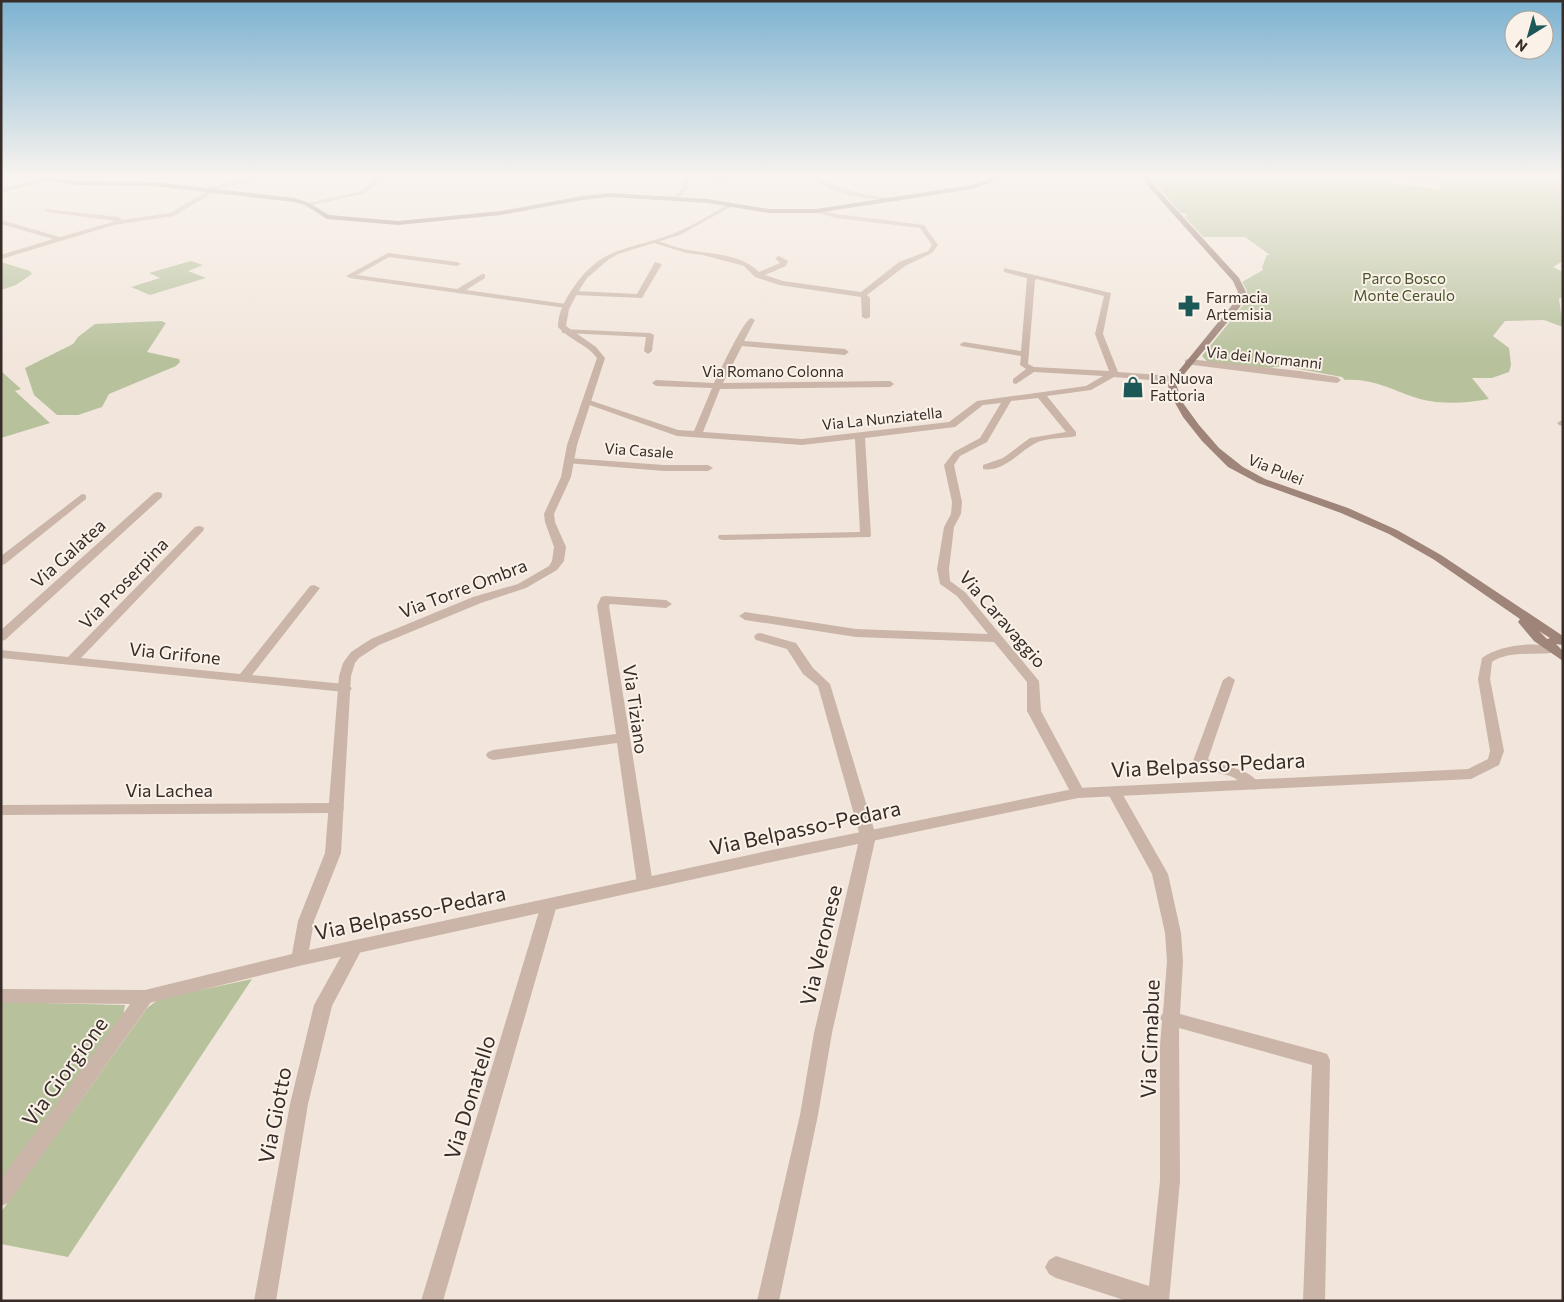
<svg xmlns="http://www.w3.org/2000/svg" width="1564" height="1302" viewBox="0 0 1564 1302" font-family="Commissioner,sans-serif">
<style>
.green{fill:#b7c19c}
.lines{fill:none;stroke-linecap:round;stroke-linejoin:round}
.minor{fill:#cab5a8;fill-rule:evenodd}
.tertiary{fill:#cab5a8;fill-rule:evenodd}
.secondary{fill:#9e8479;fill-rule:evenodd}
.labels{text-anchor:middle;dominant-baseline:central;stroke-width:4;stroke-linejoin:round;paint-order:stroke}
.far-park-label{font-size:15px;fill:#48552c;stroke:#faf1e8}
.far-poi-label{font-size:15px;fill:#372c28;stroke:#faf1e8;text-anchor:start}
.far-street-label{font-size:15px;fill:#372c28;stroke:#faf1e8}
.street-label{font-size:18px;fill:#372c28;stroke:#faf1e8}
.near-street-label{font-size:21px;fill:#372c28;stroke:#faf1e8}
</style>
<rect width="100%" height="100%" fill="#f2e6dc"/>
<path class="green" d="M 1150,177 L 1348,177 L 1442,190 L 1436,177 L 1563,177 L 1563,261 L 1553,267 L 1563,272 L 1563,296 L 1559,299 L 1563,327 L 1544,320 L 1505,321 L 1493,336 L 1509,348 L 1511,365 L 1509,372 L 1492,378 L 1472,378 L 1489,399 C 1466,403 1444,405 1420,399 C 1393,391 1374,378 1345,380 L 1342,377 L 1283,366 L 1269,368 L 1209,363 L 1202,356 L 1245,303 L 1247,291 L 1242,282 L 1263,270 L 1262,267 L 1267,255 L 1270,255 L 1245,237 L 1203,237 L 1185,217 L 1188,215 L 1180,212 Z
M 191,261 L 203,265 L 188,271 L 206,278 L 150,295 L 131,287 L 160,278 L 149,273 Z
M 1,262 L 30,271 L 32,274 L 16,285 L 1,290 Z
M 161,321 L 166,323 L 147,352 L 179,359 L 180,362 L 176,366 L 109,394 L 102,407 L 78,415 L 57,415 L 34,395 L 25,368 L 73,344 L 78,337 L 95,324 Z
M 1,371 L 21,389 L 15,391 L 50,423 L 1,438 Z
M 252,979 L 68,1257 L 1,1244 L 1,1212 L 147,1008 L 159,999 Z
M 1,1002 L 125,1005 L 123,1016 L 1,1183 Z"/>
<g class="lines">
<path class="minor" d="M 47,177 L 49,180 L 1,193 L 1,189 Z
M 254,177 L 265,177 L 214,190 L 214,192 L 174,216 L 114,225 L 1,259 L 1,255 L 53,239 L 1,224 L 1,220 L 60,237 L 116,221 L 47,212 L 45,209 L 119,217 L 122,220 L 170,213 L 206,192 L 204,191 L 204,189 Z
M 376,177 L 383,177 L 366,193 L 307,206 L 304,204 L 362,191 Z
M 684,177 L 690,177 L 689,187 L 677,200 L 673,200 L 673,198 L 683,187 Z
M 690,177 L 727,177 L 732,179 L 729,181 Z
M 814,177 L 820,177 L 824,182 L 865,195 L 902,199 L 899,201 C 876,200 829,196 814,177 Z
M 1387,177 L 1417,177 L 1437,180 L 1434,182 Z
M 816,209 L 836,214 L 924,225 L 938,245 L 932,253 L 905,266 L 867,295 L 870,298 L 870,317 L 866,319 L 862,317 L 861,297 L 779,285 L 755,277 L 744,266 L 703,255 L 686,253 L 651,242 L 654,240 C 665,243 677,248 688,250 C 712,254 741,254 759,272 L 780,263 L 775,258 L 779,256 L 788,261 L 786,266 L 765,275 L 783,281 L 861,292 L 899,262 L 928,251 L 932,245 L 920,228 L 836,218 L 814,212 Z
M 388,253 L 457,262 L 461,264 L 457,266 L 389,257 L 357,275 L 457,289 L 482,274 L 485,274 L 485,278 L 466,290 L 566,304 L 570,306 L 566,308 L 350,278 L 346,276 Z
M 655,262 L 662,264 L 642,298 L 574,295 L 570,293 L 574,291 L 637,294 Z
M 1004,268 L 1111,293 L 1103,334 L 1118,372 L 1174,376 L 1178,379 L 1174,382 L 1114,377 L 1091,390 L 1047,396 L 1076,432 L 1076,436 C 1064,439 1045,437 1034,444 C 1019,452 1003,473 983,469 L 983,465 L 1003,458 L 1030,438 L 1066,432 L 1038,398 L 1011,401 L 987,442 L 960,456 L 954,465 L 962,502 L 961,514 L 954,527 L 949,569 L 950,581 L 965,592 L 1039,681 L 1041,711 L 1085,793 L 1083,797 L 1073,797 L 1071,793 L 1027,711 L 1027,682 L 994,642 L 856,637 L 745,620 L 739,616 L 745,612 L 856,629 L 988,634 L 957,596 L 940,584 L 937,569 L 944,527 L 951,514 L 952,502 L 944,465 L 954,452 L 980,438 L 1001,403 L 983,405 L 955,427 L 865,438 L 871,535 L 870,537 L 723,540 L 719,539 L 718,537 L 719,535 L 860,532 L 855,439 L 802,445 L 677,436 L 581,402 L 589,400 L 678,430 L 694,431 L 712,388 L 656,386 L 652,383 L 656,380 L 714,383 C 720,371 743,321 751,318 L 755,320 L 744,341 L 845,349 L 849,352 L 845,355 L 742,346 L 723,383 L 890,381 L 894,384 L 890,387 L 720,389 L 703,432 L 802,439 L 949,422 L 977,401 L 1086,386 L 1103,376 L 1034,372 L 1016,384 L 1013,383 L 1013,379 L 1026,369 L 1020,365 L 1021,356 L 961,346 L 960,344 L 964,342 L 1021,351 L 1027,278 L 1004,272 ZM 1037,279 L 1104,296 L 1095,334 L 1109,371 L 1034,367 L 1028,364 L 1035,280 Z
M 562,329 L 650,333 L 654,335 L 652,351 L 648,354 L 644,351 L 646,337 L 565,333 L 562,333 Z
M 1188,359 L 1300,371 L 1337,377 L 1341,380 L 1337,383 L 1185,364 L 1185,360 Z
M 1562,420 L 1563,426 L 1559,425 L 1557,423 Z
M 569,458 L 664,465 L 708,465 L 713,468 L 708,471 L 664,471 L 566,463 L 566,459 Z
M 158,492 L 162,493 L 162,497 L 5,640 L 1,641 L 1,630 L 154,493 Z
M 82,494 L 86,495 L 86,499 L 5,564 L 1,565 L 1,556 Z
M 199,526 L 203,527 L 204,529 L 203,531 L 81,658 L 240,674 L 310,586 L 314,585 L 320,588 L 252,675 L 345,684 L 352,688 L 350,691 L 345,692 L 1,658 L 1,650 L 68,657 L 195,527 Z
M 605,596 L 666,600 L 672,604 L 666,608 L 610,604 L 609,606 L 653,884 L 651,888 L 645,890 L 639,888 L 637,884 L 617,743 L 493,760 L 488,758 L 486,755 L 488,752 L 493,750 L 616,734 L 597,606 L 601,597 Z
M 760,633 L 796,643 L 813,668 L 830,684 L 876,836 L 832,1033 L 818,1115 L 779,1301 L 757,1301 L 800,1115 L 814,1033 L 860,836 L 818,686 L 803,674 L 787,649 L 756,640 L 754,637 L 756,634 Z
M 1229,676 L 1235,680 L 1208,759 C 1225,769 1248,766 1260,785 L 1258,789 C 1247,792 1241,780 1230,776 C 1218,772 1200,772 1193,761 L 1223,680 Z
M 1114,787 L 1119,788 L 1168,874 L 1181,933 L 1183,961 L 1180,1014 L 1321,1052 L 1327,1054 L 1330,1060 L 1325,1301 L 1303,1301 L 1312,1065 L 1179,1028 L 1180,1181 L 1169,1301 L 1127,1301 L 1056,1278 L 1049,1274 L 1045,1267 L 1049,1260 L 1056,1256 L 1149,1286 L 1160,1181 L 1160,1045 L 1162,1021 L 1160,1018 L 1163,1013 L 1167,961 L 1165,933 L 1152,874 L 1107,792 L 1109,788 Z
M 337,803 L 342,804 L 344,808 L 342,812 L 337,813 L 1,815 L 1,805 Z
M 549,899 L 555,901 L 557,905 L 443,1301 L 421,1301 L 541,905 L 543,901 Z
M 355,940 L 361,942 L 363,947 L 332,1006 L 308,1104 L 276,1301 L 254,1301 L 290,1104 L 314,1005 L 349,942 Z
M 145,990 L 151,992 L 154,997 L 151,1002 L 8,1203 L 1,1206 L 1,1179 L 139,992 Z"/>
<path class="tertiary" d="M 729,204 L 734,205 L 680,235 L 618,254 L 608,260 L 587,278 L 578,292 L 569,309 L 566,326 L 596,347 L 605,358 L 577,445 L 571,477 L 554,514 L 555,522 L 566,547 L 564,561 L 557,570 L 526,588 L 481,603 L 379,645 L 359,658 L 355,663 L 351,676 L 341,853 L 314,921 L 309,950 L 767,851 L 1078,788 L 1468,769 L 1488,759 L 1490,751 L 1478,679 L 1482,658 C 1501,644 1534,642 1557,647 L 1559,650 C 1551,658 1511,648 1492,662 L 1490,679 L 1504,751 L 1499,765 L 1471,779 L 1078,798 L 767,863 L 299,966 L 145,1004 L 1,1003 L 1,989 L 145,990 L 292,954 L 298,921 L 325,853 L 339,676 L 343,663 L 351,652 L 371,639 L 473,597 L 518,584 L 549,566 L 552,561 L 554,547 L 545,522 L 544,514 L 561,477 L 567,445 L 597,358 C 587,344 569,340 558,327 C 558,312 565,300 573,288 C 603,244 630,251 675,233 C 694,225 711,214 729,204 Z"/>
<path class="secondary" d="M 31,177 L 78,181 L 153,182 L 295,198 L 309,203 L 329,215 L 398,221 L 501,211 L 582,196 L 610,193 L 708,199 L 769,209 L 816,209 L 972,185 L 995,177 L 1004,177 L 973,189 L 816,213 L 769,213 L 708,203 L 610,197 L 582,200 L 501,215 L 398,225 L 327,219 L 305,205 L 294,202 L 153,186 L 78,185 Z
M 1143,177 L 1149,177 L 1152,183 L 1239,278 L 1246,292 L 1240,307 L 1176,384 L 1183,403 L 1199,425 L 1219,448 L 1243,467 L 1265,479 L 1348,508 L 1397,530 L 1441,555 L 1563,636 L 1563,645 L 1556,644 L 1563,651 L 1563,661 L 1534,641 L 1518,622 L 1520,619 L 1433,559 L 1389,534 L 1341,513 L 1258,483 L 1228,467 L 1202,441 L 1183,417 L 1169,392 L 1168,384 L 1233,304 L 1238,292 L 1233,281 L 1147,185 ZM 1539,631 L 1550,638 L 1547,639 Z"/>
</g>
<linearGradient id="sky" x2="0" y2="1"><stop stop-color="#7cb2d1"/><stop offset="0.49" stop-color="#f9f4ef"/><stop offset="1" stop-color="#f9f4ef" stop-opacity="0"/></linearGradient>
<rect width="1564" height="359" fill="url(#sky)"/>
<defs>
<g id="pharmacy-bare" transform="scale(1.725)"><path d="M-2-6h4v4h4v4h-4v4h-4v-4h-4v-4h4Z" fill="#1d5859" stroke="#faf1e8" stroke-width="2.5" paint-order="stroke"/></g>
<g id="shop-bare" transform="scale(1.725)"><path d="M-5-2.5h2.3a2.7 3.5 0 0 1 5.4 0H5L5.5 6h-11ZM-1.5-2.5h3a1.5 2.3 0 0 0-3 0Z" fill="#1d5859" stroke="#faf1e8" stroke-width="2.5" paint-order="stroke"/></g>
</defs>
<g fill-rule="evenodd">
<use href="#pharmacy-bare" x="1189" y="306"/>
<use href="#shop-bare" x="1133" y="387"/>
</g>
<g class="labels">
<g class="far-park-label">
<text x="1404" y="278">Parco Bosco<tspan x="1404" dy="17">Monte Ceraulo</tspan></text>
</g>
<g class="far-poi-label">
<text x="1206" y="297">Farmacia<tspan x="1206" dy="17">Artemisia</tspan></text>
<text x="1150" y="378">La Nuova<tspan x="1150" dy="17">Fattoria</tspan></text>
</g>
<g class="far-street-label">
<text transform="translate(1264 357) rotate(6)">Via dei Normanni</text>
<text x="773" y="371">Via Romano Colonna</text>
<text transform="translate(882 418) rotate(-6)">Via La Nunziatella</text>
<text transform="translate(639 450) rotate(4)">Via Casale</text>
<text transform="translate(1276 469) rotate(22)">Via Pulei</text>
</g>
<g class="street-label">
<text transform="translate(68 553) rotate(-42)">Via Galatea</text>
<text transform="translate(123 583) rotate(-46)">Via Proserpina</text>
<text transform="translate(463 588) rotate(-21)">Via Torre Ombra</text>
<text transform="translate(1003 619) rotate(49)">Via Caravaggio</text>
<text transform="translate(175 653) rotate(6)">Via Grifone</text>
<text transform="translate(636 709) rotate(82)">Via Tiziano</text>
<text x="169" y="790">Via Lachea</text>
</g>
<g class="near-street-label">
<text transform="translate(1208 764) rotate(-3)">Via Belpasso-Pedara</text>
<text transform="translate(805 827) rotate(-12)">Via Belpasso-Pedara</text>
<text transform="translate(410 912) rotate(-12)">Via Belpasso-Pedara</text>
<text transform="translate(820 945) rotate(-77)">Via Veronese</text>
<text transform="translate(1149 1039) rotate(-88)">Via Cimabue</text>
<text transform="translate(64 1071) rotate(-54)">Via Giorgione</text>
<text transform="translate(469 1097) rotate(-73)">Via Donatello</text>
<text transform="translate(274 1115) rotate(-79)">Via Giotto</text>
</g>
</g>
<rect width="1564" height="1302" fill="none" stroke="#372c28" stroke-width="5"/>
<g transform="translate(1529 35) rotate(217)"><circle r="24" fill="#faf1e8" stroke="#aca29b"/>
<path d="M0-4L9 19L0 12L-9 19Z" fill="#1d5859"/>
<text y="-8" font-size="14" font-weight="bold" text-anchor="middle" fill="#372c28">N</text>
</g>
</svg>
